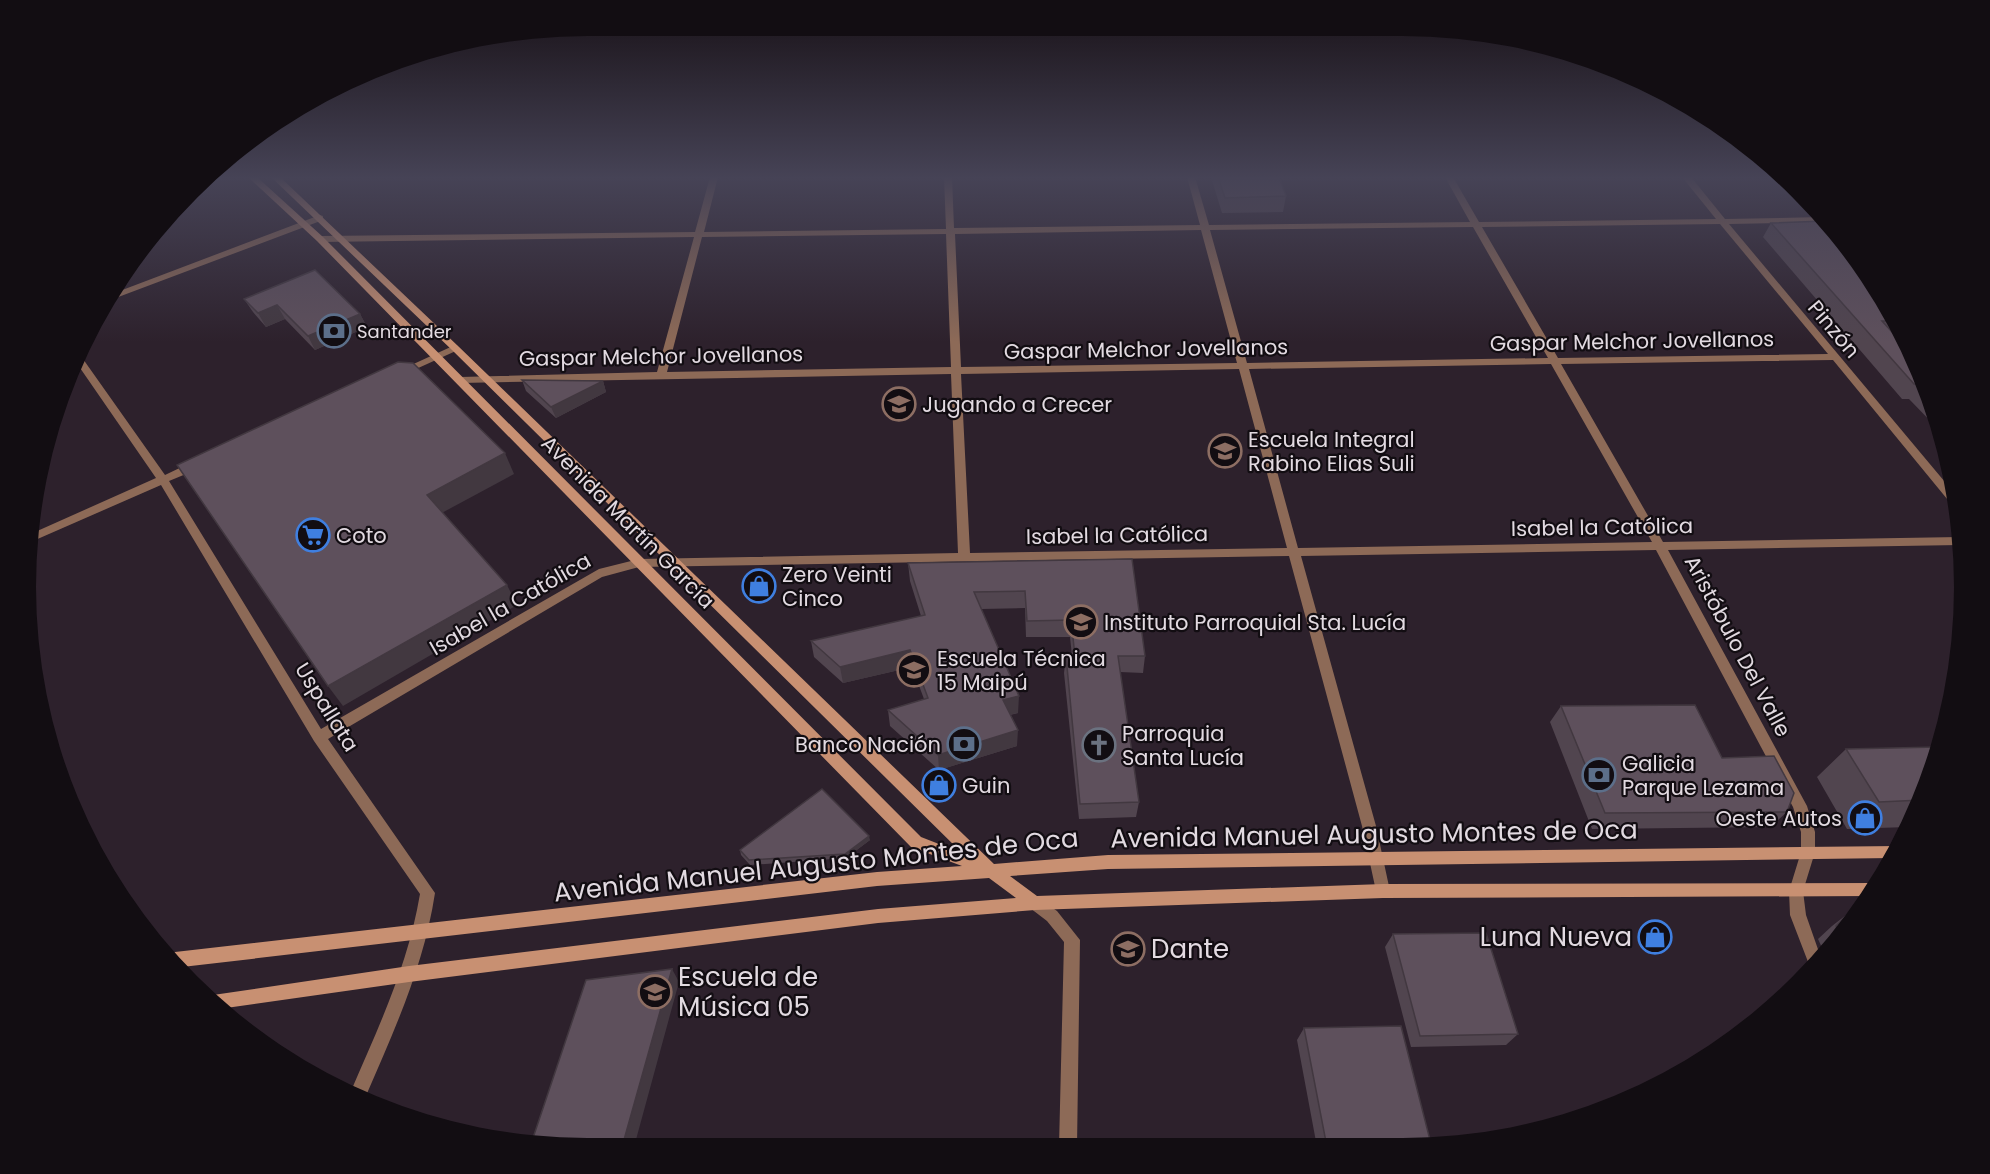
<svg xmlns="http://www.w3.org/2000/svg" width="1990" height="1174" viewBox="0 0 1990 1174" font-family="Poppins,sans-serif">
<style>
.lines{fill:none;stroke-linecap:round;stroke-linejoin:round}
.street{fill:#8d6a57;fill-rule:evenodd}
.secondary{fill:#c89072;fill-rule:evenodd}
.wall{fill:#51454f}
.shaded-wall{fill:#423840}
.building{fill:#5e505c;stroke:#423840;stroke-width:1.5}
.labels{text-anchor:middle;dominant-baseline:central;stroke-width:4.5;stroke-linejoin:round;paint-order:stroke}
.far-poi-label{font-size:18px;fill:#e2dae1;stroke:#120d12;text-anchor:start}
.street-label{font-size:21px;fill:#e2dae1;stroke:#120d12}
.poi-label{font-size:21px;fill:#e2dae1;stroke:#120d12;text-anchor:start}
.near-street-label{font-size:26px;fill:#e2dae1;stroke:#120d12}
.near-poi-label{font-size:26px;fill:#e2dae1;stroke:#120d12;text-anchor:start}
</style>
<rect width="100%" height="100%" fill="#2d212c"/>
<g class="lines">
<path class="street" d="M 710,177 L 718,177 L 704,232 L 946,229 L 944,177 L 952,177 L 954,228 L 1200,225 L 1187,177 L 1195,177 L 1209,225 L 1470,222 L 1445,177 L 1453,177 L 1479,222 L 1716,219 L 1682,177 L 1691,177 L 1725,219 L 1823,217 L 1826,222 L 1729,224 L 1955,494 L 1957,506 L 1952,505 L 1833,360 L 1561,364 L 1663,542 L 1960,537 L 1960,545 L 1668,550 L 1807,806 L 1815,832 L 1815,852 L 1803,891 L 1806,915 L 1820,955 L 1810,967 L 1790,915 L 1789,891 L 1801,852 L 1801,832 L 1793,807 L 1656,550 L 1301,556 L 1376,826 L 1390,891 L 1388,896 L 1383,898 L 1378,896 L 1376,891 L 1362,826 L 1289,556 L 639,567 L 602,577 L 328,739 L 435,893 C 424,966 394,1031 365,1098 L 351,1091 C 379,1026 408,965 420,894 L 314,741 L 161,485 L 33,541 L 35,532 L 156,478 L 78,365 L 81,358 L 83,359 L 165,475 L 190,463 L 198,463 L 199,466 L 198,469 L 169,481 L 321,729 L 599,569 L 639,559 L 958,553 L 951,374 L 460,383 L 455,380 L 460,377 L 657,372 L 694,237 L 320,242 L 316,239 L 320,236 L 695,232 ZM 1720,224 L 1828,354 L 1558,358 L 1482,227 ZM 1473,227 L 1548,358 L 1247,363 L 1210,230 ZM 1201,230 L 1237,363 L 961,367 L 955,234 ZM 946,234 L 951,367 L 667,372 L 702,237 ZM 1551,364 L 1652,542 L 1298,548 L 1249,369 ZM 1239,369 L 1287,548 L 970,553 L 961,374 Z
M 320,215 L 323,216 L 323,220 L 113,299 L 117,292 Z
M 455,345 L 458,346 L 458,350 L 405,374 L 397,374 L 396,372 Z
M 1035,896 L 1057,911 L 1080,940 L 1077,1147 L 1059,1147 L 1064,942 L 1047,921 L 1030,908 L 1028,903 L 1030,898 Z"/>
<path class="secondary" d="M 248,177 L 257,177 L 323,237 L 921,837 L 962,853 L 452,350 L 271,177 L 280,177 L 458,346 L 994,864 L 1108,855 L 1898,846 L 1892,858 L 1108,869 L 1010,876 L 1037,896 L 1383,884 L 1878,883 L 1871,896 L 1383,898 L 1035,910 L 878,923 L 409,982 L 226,1008 L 213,995 L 409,966 L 878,909 L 1016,898 L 989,878 L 877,886 L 182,967 L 169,955 L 175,952 L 877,872 L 962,866 L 911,847 L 317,241 Z"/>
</g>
<path class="wall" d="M 1211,177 L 1279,177 L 1286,196 L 1283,212 L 1222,213 Z
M 1771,223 L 1870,275 L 1902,336 L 1895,336 L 1922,372 L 1940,431 L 1909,399 L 1902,399 L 1763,237 Z
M 244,299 L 360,314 L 367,327 L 315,350 L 285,319 L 266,327 L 253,312 Z
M 522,380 L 603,381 L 606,392 L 556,418 L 526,391 Z
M 1132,559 L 1145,656 L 1143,673 L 1120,672 L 1139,802 L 1136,817 L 1079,819 L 1064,673 L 1066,656 L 1072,656 L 1070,637 L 1026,637 L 1025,608 L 981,609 L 1018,713 L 1010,715 L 1017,746 L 939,770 L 890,726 L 888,710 L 924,699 L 912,667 L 843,683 L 814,657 L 811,641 L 921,616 L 910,581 L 908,563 Z
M 1561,706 L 1722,758 L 1787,812 L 1770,827 L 1592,829 L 1550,722 Z
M 1938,748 L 1922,802 L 1908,827 L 1847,829 L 1817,777 L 1846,749 Z
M 870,840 L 846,858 L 750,865 L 741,855 L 740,850 Z
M 1850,912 L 1858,913 L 1824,952 L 1818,939 L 1832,926 Z
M 1393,934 L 1518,1034 L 1506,1045 L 1411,1047 L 1385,947 Z
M 1304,1028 L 1430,1140 L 1422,1147 L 1317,1147 L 1297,1040 Z"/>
<path class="shaded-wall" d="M 277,305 L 285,319 L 266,327 L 258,313 Z
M 360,314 L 367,327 L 315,350 L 308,336 Z
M 603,381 L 606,392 L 556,418 L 551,407 Z
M 505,453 L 514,474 L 438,515 L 427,495 Z
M 507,585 L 517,605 L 343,706 L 328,686 Z
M 910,650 L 912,667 L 843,683 L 840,667 Z
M 1019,696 L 1018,713 L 1003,716 L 1003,700 Z
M 1018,730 L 1017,746 L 939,770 L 938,755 Z
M 869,836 L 870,840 L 846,858 L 845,854 Z
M 672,969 L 679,982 L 634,1147 L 622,1147 Z"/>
<path class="building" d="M 1218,177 L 1279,177 L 1286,196 L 1225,198 Z
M 1825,221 L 1870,275 L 1895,321 L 1882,321 L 1912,354 L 1922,372 L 1928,391 L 1921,384 L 1914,384 L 1771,223 Z
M 315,270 L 360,314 L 308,336 L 277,305 L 258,313 L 244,299 Z
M 398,362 L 413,363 L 505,453 L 427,495 L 507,585 L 328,686 L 177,465 Z
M 522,380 L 603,381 L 551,407 Z
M 1132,559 L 1145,656 L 1118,656 L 1139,802 L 1080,804 L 1066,656 L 1075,656 L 1071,620 L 1027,621 L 1025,591 L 974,592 L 1019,696 L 1003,700 L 1018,730 L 938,755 L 888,710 L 928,698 L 910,650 L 840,667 L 811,641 L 925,615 L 908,563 Z
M 1695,705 L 1722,758 L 1774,756 L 1794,793 L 1787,812 L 1605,813 L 1561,706 Z
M 1938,747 L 1938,748 L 1922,800 L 1879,802 L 1846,749 Z
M 822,789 L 869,836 L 845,854 L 749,860 L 740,850 Z
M 1850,912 L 1858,913 L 1839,934 L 1836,926 Z
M 1486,933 L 1518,1034 L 1420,1036 L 1393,934 Z
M 672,969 L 622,1147 L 550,1147 L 531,1144 L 586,980 Z
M 1401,1026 L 1430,1140 L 1326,1142 L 1304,1028 Z"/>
<linearGradient id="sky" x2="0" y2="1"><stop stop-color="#191218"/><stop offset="0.52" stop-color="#464356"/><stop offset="1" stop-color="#464356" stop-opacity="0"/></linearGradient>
<rect width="1990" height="342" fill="url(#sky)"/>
<defs>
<g id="bank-ring" transform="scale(1.725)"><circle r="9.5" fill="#120d12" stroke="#5c6f8a" stroke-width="1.5"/><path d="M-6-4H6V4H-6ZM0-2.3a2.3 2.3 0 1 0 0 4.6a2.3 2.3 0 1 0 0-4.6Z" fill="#5c6f8a"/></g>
<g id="school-ring" transform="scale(1.725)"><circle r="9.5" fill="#120d12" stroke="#8d6e63" stroke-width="1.5"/><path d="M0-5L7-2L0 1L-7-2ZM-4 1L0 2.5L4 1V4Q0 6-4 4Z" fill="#8d6e63"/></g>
<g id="supermarket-ring" transform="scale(1.725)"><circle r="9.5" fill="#120d12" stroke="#3f7fe0" stroke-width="1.5"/><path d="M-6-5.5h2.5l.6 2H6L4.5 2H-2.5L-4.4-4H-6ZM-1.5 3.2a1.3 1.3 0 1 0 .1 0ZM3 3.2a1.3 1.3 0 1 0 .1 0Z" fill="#3f7fe0"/></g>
<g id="shop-ring" transform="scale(1.725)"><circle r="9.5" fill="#120d12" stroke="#3f7fe0" stroke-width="1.5"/><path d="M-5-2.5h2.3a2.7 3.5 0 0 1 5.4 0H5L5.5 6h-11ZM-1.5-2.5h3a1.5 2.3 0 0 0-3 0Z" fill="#3f7fe0"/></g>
<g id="church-ring" transform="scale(1.725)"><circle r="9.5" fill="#120d12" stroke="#6b7280" stroke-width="1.5"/><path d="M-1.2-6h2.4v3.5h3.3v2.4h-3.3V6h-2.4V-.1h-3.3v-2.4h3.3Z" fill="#6b7280"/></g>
</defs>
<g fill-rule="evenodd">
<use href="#bank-ring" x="334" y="331"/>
<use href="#school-ring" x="899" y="404"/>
<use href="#school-ring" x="1225" y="451"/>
<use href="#supermarket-ring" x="313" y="535"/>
<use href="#shop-ring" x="759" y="586"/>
<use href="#school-ring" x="1081" y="622"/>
<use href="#school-ring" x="914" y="670"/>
<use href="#bank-ring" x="964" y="744"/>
<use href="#church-ring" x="1099" y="745"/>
<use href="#bank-ring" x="1599" y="775"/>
<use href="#shop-ring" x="939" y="785"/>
<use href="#shop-ring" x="1865" y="818"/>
<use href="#shop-ring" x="1655" y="937"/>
<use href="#school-ring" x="1128" y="949"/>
<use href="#school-ring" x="655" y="992"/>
</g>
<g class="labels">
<g class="far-poi-label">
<text x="357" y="331">Santander</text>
</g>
<g class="street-label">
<text transform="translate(1834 329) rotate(50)">Pinzón</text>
<text transform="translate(1632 341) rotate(-1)">Gaspar Melchor Jovellanos</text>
<text transform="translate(1146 349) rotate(-1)">Gaspar Melchor Jovellanos</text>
<text transform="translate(661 356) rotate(-1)">Gaspar Melchor Jovellanos</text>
<text transform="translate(628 522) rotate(45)">Avenida Martín García</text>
<text transform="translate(1602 527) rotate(-1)">Isabel la Católica</text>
<text transform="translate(1117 535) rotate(-1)">Isabel la Católica</text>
<text transform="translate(510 604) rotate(-30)">Isabel la Católica</text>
<text transform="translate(1738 646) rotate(62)">Aristóbulo Del Valle</text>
<text transform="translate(327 707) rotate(58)">Uspallata</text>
</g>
<g class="poi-label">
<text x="922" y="404">Jugando a Crecer</text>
<text x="1248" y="439">Escuela Integral<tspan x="1248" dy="24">Rabino Elias Suli</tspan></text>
<text x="336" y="535">Coto</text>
<text x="782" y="574">Zero Veinti<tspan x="782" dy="24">Cinco</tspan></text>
<text x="1104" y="622">Instituto Parroquial Sta. Lucía</text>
<text x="937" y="658">Escuela Técnica<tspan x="937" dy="24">15 Maipú</tspan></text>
<text x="1122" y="733">Parroquia<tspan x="1122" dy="24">Santa Lucía</tspan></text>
<text x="941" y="744" text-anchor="end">Banco Nación</text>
<text x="1622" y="763">Galicia<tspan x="1622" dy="24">Parque Lezama</tspan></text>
<text x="962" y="785">Guin</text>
<text x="1842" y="818" text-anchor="end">Oeste Autos</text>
</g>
<g class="near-street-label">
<text transform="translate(1374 834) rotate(-1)">Avenida Manuel Augusto Montes de Oca</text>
<text transform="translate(816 865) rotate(-6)">Avenida Manuel Augusto Montes de Oca</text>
</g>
<g class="near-poi-label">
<text x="1632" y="937" text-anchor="end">Luna Nueva</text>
<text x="1151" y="949">Dante</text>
<text x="678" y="977">Escuela de<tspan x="678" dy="30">Música 05</tspan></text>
</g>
</g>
<path d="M0 0H1990V1174H0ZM587 36H1403A551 551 0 0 1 1954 587V587A551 551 0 0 1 1403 1138H587A551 551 0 0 1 36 587V587A551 551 0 0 1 587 36Z" fill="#120d12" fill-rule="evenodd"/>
</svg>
